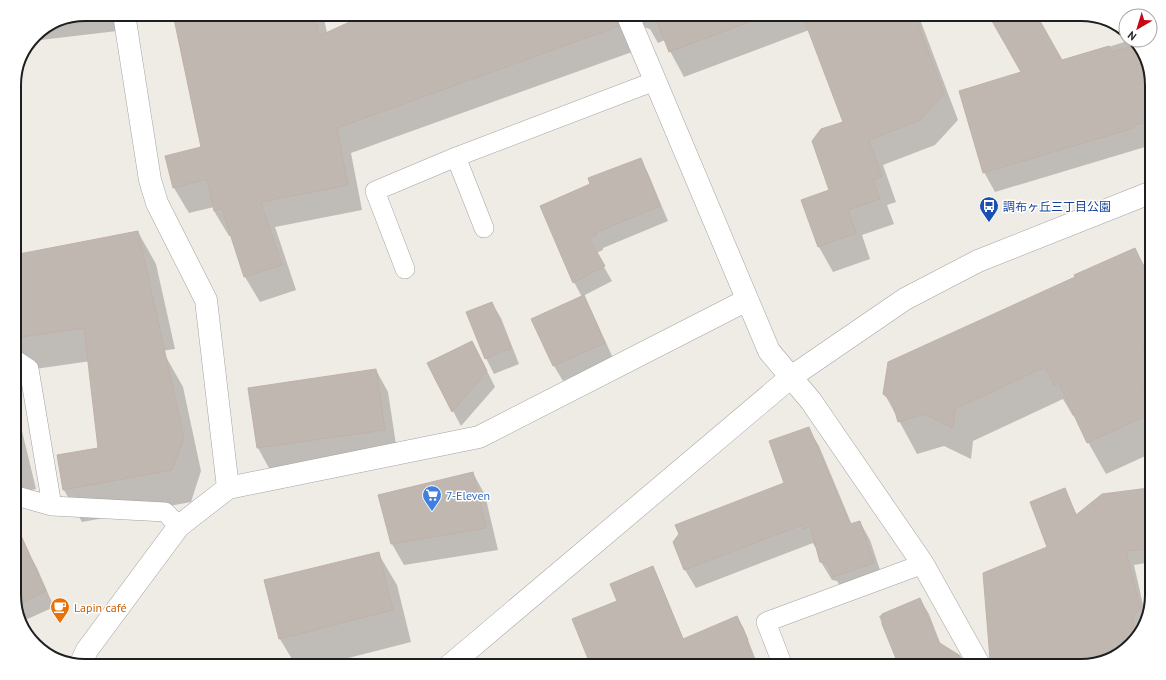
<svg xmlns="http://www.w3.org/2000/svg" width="1166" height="680" viewBox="0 0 1166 680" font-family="'PT Sans','Noto Sans JP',sans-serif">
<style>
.shadow{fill:#0003}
.building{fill:#c0b7b1;stroke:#c1b1a8}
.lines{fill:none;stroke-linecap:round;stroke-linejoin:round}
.service-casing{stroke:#a3a3a3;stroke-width:20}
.minor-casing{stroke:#a3a3a3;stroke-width:23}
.tertiary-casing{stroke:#a3a3a3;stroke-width:23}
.service{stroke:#fff;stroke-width:19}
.minor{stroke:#fff;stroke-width:22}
.tertiary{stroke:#fff;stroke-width:22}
.labels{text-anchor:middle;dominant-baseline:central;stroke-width:3;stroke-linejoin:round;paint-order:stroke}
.transit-label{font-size:12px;fill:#164399;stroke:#fff;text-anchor:start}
.shop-label{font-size:12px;fill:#366cbe;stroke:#fff;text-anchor:start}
.food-label{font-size:12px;fill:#c56008;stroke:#fff;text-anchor:start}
.rim{fill:none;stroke:#1f1f1f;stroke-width:2}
</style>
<rect width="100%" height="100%" fill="#efebe5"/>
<path class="shadow" d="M 85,14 L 115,14 L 117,31 L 32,41 L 35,35 L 58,19 Z
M 175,14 L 323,14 L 327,33 L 370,14 L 918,14 L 958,120 L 935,145 L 883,165 L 896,202 L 887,205 L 894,224 L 862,235 L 870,259 L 833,272 L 819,247 L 844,122 L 809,30 L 684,77 L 670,51 L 665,40 L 658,43 L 650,29 L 644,27 L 632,52 L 351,153 L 362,210 L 275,227 L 296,290 L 260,302 L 245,277 L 232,235 L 229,236 L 214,211 L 214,207 L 189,213 L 174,188 L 202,148 Z
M 1131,40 L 1133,40 L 1142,49 L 1152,80 L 1152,143 L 1144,145 L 1145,147 L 995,192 L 984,172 L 1062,61 Z
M 640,159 L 648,173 L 668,221 L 603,248 L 603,250 L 596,253 L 612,281 L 583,296 L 592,312 L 613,358 L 563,381 L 554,366 L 532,319 L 582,297 L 574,282 L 592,185 Z
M 138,232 L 156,264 L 175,349 L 14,372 L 14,256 Z
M 1135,249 L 1152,279 L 1152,453 L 1106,474 L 1088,442 L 1075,415 L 1073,416 L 1063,399 L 973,441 L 971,459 L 944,446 L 917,454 L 884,393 L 1077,278 Z
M 492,303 L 501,318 L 519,364 L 494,374 L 486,358 Z
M 165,355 L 183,387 L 201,471 L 191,502 L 82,522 L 64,490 L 99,448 Z
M 480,357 L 495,387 L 461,426 L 453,411 Z
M 376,370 L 388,392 L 397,451 L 270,470 L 258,448 L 249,389 Z
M 14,403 L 16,406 L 36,489 L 14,494 Z
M 808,428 L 819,446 L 852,525 L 860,522 L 870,540 L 884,582 L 845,595 L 837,581 L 832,580 L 821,562 L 817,546 L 815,547 L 813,543 L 696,588 L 685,570 L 674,542 L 785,484 Z
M 473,473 L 485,495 L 498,550 L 404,565 L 392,544 Z
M 1064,489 L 1077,515 L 1149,489 L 1152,495 L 1152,562 L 1134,565 L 1146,618 L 1143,628 L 1140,633 L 1117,656 L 1081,666 L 1007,666 L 1048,548 Z
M 28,552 L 37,568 L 54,607 L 21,622 L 14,600 Z
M 378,553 L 397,585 L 411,642 L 317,666 L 296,666 L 280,639 Z
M 653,568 L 659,580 L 684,640 L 737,617 L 744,629 L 758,666 L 592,666 L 619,602 Z
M 920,599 L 929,614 L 941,645 L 900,666 L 879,616 Z"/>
<path class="building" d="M 173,14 L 314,14 L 319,36 L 367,14 L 615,14 L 619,26 L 337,128 L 348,185 L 261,202 L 282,265 L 244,277 L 222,209 L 214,211 L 207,179 L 173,188 L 165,156 L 201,147 Z
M 654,14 L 762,14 L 762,17 L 669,52 Z
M 802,14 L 914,14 L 944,94 L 920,120 L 869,140 L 882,177 L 873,180 L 880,199 L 848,210 L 856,233 L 818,247 L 801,200 L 829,190 L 812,141 L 821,129 L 843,122 Z
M 988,14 L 1036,14 L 1062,60 L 1109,46 L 1111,52 L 1138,45 L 1142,49 L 1152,80 L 1152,121 L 1134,125 L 1134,128 L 983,173 L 959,91 L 1021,72 Z
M 641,158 L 660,206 L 595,233 L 596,235 L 589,238 L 605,266 L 573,283 L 540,206 L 590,184 L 588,178 Z
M 138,231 L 184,438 L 172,470 L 63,490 L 57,455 L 98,448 L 84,328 L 14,338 L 14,255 Z
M 1135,248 L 1152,285 L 1152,339 L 1143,348 L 1152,371 L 1152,377 L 1142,385 L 1152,407 L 1152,413 L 1087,443 L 1059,383 L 1054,385 L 1045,367 L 955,409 L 953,428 L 925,414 L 898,422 L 892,401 L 883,394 L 888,362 L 1075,277 L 1074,275 Z
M 584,295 L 605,343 L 553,366 L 531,319 Z
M 492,302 L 511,348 L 485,359 L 466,312 Z
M 472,341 L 487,371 L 452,412 L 427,363 Z
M 376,369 L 385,430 L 257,448 L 248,388 Z
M 809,427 L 850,524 L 860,521 L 874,563 L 833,577 L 828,564 L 820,562 L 810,526 L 803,529 L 802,525 L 684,570 L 673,542 L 679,534 L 675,525 L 784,483 L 769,441 Z
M 473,472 L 486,528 L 391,544 L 378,495 Z
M 1065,488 L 1076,515 L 1102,494 L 1149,488 L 1152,512 L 1152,537 L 1144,538 L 1146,549 L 1126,551 L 1140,607 L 1133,618 L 1135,638 L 1117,656 L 1081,666 L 992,666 L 990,659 L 983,573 L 1047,547 L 1030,502 Z
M 14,520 L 46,591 L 16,605 L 14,600 Z
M 379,552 L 393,610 L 279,639 L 264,580 Z
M 653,566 L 683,639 L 737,616 L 748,640 L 746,641 L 757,666 L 591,666 L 572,619 L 617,601 L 610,584 Z
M 920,598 L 938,642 L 959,655 L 966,666 L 899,666 L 882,624 L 882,614 Z"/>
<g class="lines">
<g class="service-casing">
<path id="service" d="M 456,157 L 484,228
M 405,269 L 375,191 L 456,157 L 655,81
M 14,361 L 17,361 L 29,369 L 52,506
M 14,499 L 20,497 L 52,506 L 165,512 L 179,526
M 783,666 L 766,622 L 923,564"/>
</g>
<g class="minor-casing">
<path id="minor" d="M 627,14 L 769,351 L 811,401 L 923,564 L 980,666
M 228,488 L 479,437 L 747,300
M 80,665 L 87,650 L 179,526 L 228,488 L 206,300 L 157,203 L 150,180 L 124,14"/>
</g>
<g class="tertiary-casing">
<path id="tertiary" d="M 449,666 L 791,377 L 905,299 L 978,261 L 1152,192"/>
</g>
<use href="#service" class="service"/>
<use href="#minor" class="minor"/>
<use href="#tertiary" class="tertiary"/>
</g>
<defs>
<g id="bus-pin" transform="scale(1)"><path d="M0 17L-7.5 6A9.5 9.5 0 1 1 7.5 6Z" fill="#1a4fb4" stroke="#fff"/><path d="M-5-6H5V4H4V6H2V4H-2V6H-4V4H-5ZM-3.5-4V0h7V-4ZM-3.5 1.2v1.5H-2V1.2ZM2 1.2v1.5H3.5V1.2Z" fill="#fff"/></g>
<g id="supermarket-pin" transform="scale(1)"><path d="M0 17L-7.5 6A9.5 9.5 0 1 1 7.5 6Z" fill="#3f7fe0" stroke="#fff"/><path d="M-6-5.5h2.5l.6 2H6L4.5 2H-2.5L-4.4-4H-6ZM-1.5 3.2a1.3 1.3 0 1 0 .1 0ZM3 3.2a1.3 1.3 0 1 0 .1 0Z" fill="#fff"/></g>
<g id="cafe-pin" transform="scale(1)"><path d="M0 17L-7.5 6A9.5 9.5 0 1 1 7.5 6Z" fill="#e8710a" stroke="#fff"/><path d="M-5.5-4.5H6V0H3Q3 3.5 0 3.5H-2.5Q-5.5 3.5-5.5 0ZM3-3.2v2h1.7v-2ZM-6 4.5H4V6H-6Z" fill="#fff"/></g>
</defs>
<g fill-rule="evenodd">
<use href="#bus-pin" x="989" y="206"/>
<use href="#supermarket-pin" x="432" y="495"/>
<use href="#cafe-pin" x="60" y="607"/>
</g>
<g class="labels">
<g class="transit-label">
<text x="1003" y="206">調布ヶ丘三丁目公園</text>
</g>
<g class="shop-label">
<text x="446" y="495">7-Eleven</text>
</g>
<g class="food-label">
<text x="74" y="607">Lapin café</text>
</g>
</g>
<path d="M0 0H1166V680H0ZM85 21H1081A64 64 0 0 1 1145 85V595A64 64 0 0 1 1081 659H85A64 64 0 0 1 21 595V85A64 64 0 0 1 85 21Z" fill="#fff" fill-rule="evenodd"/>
<path class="rim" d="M85 21H1081A64 64 0 0 1 1145 85V595A64 64 0 0 1 1081 659H85A64 64 0 0 1 21 595V85A64 64 0 0 1 85 21Z"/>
<g transform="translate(1138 28) rotate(218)"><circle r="19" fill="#ffffff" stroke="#a5a5a5"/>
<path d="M0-3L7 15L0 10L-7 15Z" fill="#c90512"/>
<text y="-6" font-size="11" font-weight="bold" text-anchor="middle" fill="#1f1f1f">N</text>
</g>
</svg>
